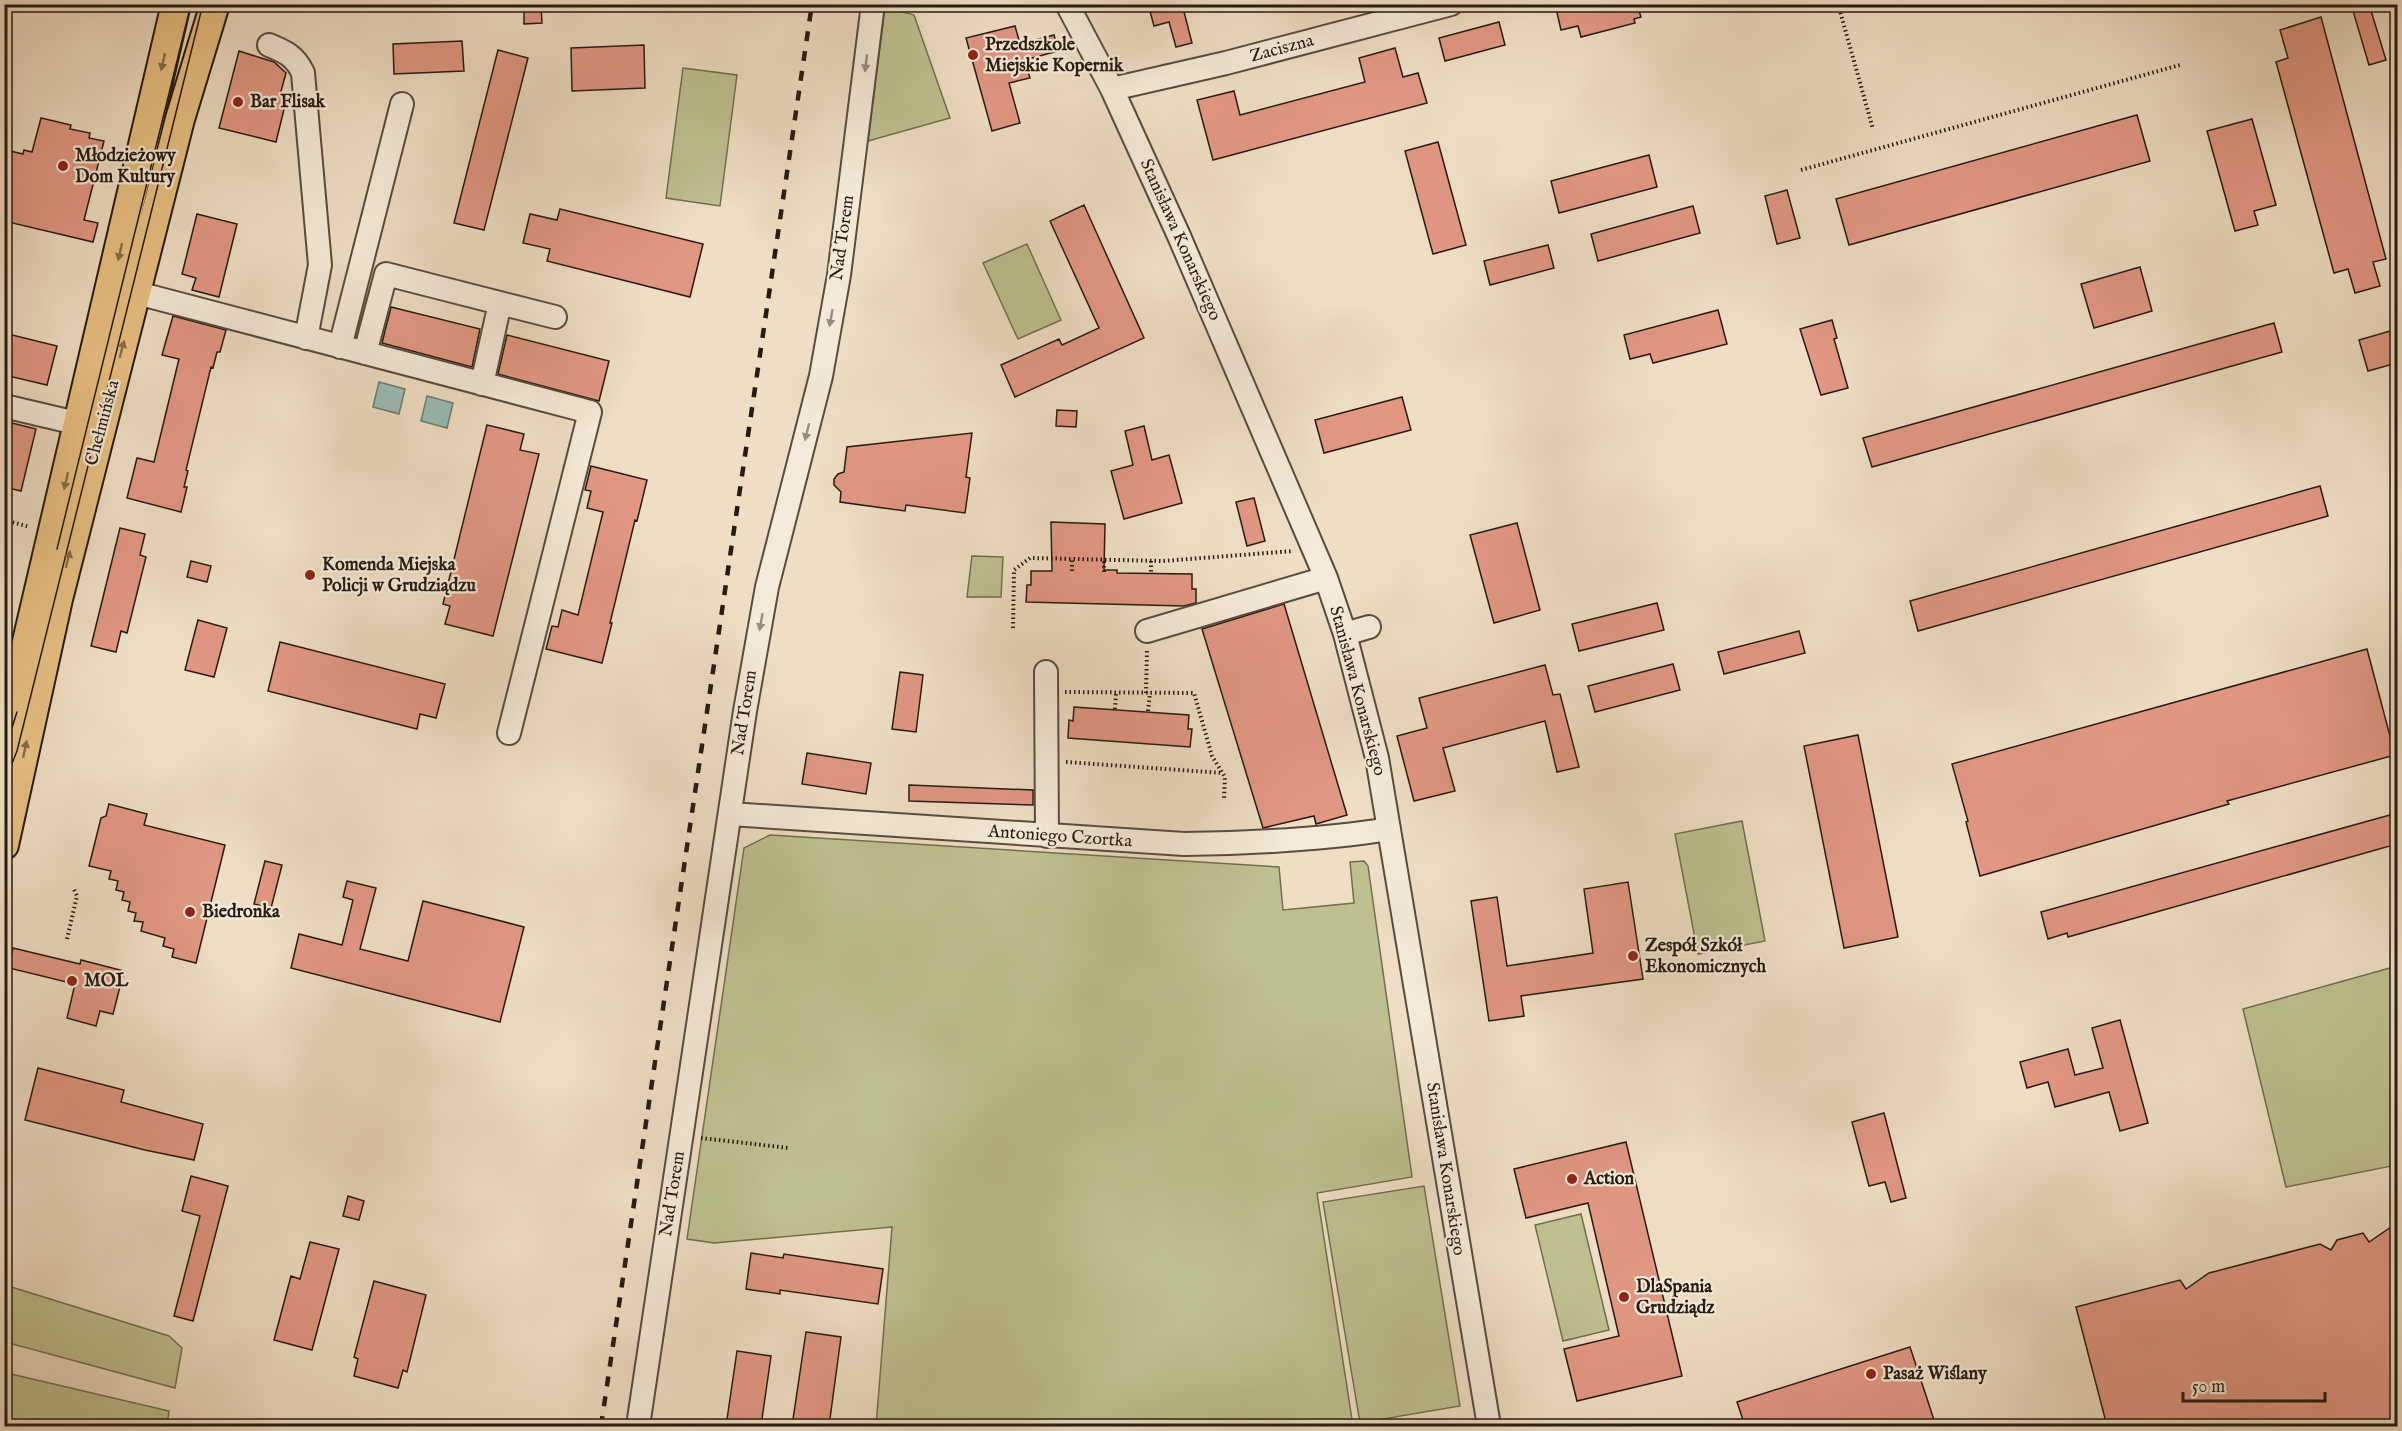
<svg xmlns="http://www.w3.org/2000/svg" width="2402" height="1431" viewBox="0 0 2402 1431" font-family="'IM FELL English',serif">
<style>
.green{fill:#bfc090;stroke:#726e51;stroke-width:1.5}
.water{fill:#9abcb6;stroke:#6c7c74;stroke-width:1.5}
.building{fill:#e29783;stroke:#261b12;stroke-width:1.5}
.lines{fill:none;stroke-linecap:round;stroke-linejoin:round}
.minor-casing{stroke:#584c3e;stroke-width:26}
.major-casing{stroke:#261b12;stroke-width:32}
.path{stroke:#261b12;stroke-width:4;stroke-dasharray:1.5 3;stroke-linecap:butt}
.minor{stroke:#f5ead9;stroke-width:22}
.major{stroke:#e8bf82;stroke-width:28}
.tram{stroke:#261b12;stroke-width:1.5}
.rail{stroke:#261b12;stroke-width:4.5;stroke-dasharray:10 10;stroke-linecap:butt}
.oneway{fill:#876d4a}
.oneway2{fill:#988d7f}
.poi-dot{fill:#8f2418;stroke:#f5ead9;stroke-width:2}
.labels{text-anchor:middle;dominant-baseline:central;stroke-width:4.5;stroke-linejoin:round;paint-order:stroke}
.poi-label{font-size:18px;font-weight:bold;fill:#261b12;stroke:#f5ead9;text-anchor:start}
.street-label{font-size:18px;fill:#261b12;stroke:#f5ead9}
</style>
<rect width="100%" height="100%" fill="#efdec4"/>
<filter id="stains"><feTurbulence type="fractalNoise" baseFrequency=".00333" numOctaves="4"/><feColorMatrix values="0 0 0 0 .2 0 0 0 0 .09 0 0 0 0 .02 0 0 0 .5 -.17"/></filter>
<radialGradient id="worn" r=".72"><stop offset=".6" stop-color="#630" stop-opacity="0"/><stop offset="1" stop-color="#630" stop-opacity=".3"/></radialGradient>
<path class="green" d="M 885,7 L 914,15 L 950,118 L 868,141 Z
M 683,68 L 737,75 L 720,206 L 666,198 Z
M 1027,244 L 1061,320 L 1018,339 L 983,263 Z
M 972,556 L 1003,557 L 1001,597 L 967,597 Z
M 1742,821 L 1765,941 L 1698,954 L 1675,834 Z
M 770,835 L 1279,867 L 1283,910 L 1354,903 L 1350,862 L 1364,861 L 1368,866 L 1412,1177 L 1317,1193 L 1353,1426 L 876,1426 L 892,1227 L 714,1243 L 687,1239 L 744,848 Z
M 2397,966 L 2397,1165 L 2286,1187 L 2243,1009 Z
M 1424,1186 L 1460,1406 L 1360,1423 L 1323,1202 Z
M 1581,1214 L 1609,1330 L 1563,1341 L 1535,1225 Z
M 5,1285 L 169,1336 L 182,1348 L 175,1388 L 5,1342 L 5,1331 L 7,1332 L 9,1323 L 5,1321 Z
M 11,1374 L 169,1411 L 167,1426 L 5,1426 L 5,1399 Z"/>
<path class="water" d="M 379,382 L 405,389 L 399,414 L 373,407 Z
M 427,396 L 453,403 L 447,428 L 421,421 Z"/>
<path class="building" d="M 524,4 L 541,4 L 542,23 L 524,24 Z
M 1148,4 L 1182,4 L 1192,43 L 1176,47 L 1169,22 L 1154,26 Z
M 1555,4 L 1637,4 L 1641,17 L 1634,19 L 1635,23 L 1581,37 L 1578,26 L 1561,30 Z
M 2351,4 L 2369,4 L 2386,60 L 2369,65 Z
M 2321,17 L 2386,259 L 2373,262 L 2380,286 L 2355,293 L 2348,269 L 2334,273 L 2276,62 L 2288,58 L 2280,30 Z
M 1499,22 L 1505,45 L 1445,61 L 1439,38 Z
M 1015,26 L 1020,44 L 1054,35 L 1058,51 L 1025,60 L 1030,78 L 1009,83 L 1020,123 L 992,131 L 966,38 Z
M 462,41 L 464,71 L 394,74 L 393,44 Z
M 644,45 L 645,88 L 572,91 L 571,48 Z
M 1395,48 L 1403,77 L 1418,73 L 1427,103 L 1213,160 L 1197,100 L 1234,91 L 1240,115 L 1365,82 L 1359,58 Z
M 498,50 L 528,58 L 484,230 L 454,223 Z
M 239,51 L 274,62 L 286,73 L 280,95 L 287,97 L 276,142 L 219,128 Z
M 2137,115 L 2150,161 L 1849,245 L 1836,199 Z
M 41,118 L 71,125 L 70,129 L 90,133 L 89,138 L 104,141 L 84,220 L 98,223 L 93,242 L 4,221 L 4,158 L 6,150 L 23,154 L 24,150 L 32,152 Z
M 2252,119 L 2276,205 L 2254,211 L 2258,225 L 2235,231 L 2207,131 Z
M 1438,142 L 1466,245 L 1433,254 L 1405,151 Z
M 1649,155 L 1657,187 L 1559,213 L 1551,181 Z
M 1787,190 L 1800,238 L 1777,244 L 1765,196 Z
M 1084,205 L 1144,338 L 1015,397 L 1001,365 L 1059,339 L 1062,345 L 1099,328 L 1050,221 Z
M 1693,206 L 1700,233 L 1598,261 L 1591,234 Z
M 560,209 L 703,244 L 690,297 L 547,261 L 550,249 L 523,243 L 530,214 L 557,220 Z
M 197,214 L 237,224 L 219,297 L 192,290 L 196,278 L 182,274 Z
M 1548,245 L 1554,268 L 1490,285 L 1484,261 Z
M 2140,267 L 2152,311 L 2094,328 L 2081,284 Z
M 391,307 L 480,329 L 472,367 L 382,343 Z
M 1718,310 L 1727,344 L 1653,363 L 1650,354 L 1630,359 L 1624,335 Z
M 173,316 L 226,330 L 220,352 L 217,352 L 213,368 L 211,367 L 186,470 L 188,471 L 184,487 L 187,487 L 181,512 L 127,498 L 137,458 L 154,462 L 179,359 L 162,355 Z
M 1832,320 L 1837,338 L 1834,339 L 1848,388 L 1821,395 L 1800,329 Z
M 2274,323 L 2282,352 L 1872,467 L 1863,438 Z
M 2397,329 L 2397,363 L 2368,371 L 2359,340 Z
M 4,333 L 57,346 L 47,385 L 4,375 Z
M 507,335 L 609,361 L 599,401 L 498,374 Z
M 1402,397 L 1411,430 L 1324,453 L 1315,420 Z
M 1057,410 L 1077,411 L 1076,427 L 1056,426 Z
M 4,421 L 36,429 L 21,491 L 4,487 Z
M 487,425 L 524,434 L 520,450 L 539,454 L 493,636 L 445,624 L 450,606 L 443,604 Z
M 1144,426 L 1152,460 L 1169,455 L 1182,503 L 1124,519 L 1111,471 L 1133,465 L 1125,431 Z
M 972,433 L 966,477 L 970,478 L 965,513 L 906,505 L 905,511 L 840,502 L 841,492 L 834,485 L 834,479 L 838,474 L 844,472 L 847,447 Z
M 591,466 L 647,480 L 637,521 L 635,520 L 610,623 L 612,623 L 602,663 L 546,649 L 552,626 L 558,627 L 562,610 L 578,615 L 603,512 L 587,508 L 591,491 L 585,490 Z
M 2320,486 L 2328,516 L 1918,631 L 1910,601 Z
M 1254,498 L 1265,541 L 1247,546 L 1236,502 Z
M 1051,522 L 1105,524 L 1104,570 L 1117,570 L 1117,573 L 1192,574 L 1192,589 L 1196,589 L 1196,603 L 1184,606 L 1026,602 L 1027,585 L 1031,585 L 1031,571 L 1052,571 Z
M 1517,523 L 1540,610 L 1494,623 L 1470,535 Z
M 120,528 L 145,534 L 140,555 L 146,557 L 127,633 L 121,631 L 116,652 L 91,646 Z
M 191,561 L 211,566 L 207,582 L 187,577 Z
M 1657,603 L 1664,630 L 1579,651 L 1572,624 Z
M 1284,604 L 1347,815 L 1316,824 L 1314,816 L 1263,828 L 1202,629 Z
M 198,620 L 227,628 L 214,677 L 185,670 Z
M 1799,631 L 1805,653 L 1724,674 L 1718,652 Z
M 280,642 L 445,684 L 436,718 L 420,714 L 417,729 L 268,691 Z
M 2367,649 L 2395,755 L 2227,801 L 2229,804 L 1980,876 L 1966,822 L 1968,821 L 1952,764 Z
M 1673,664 L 1680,690 L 1595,712 L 1588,686 Z
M 1545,665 L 1553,695 L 1560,694 L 1579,767 L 1557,772 L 1545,721 L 1443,748 L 1455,791 L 1414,801 L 1397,736 L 1427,728 L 1419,698 Z
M 900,672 L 923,675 L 916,732 L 892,729 Z
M 1074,707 L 1189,715 L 1188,729 L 1192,729 L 1190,747 L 1068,738 L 1069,720 L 1073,721 Z
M 1858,735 L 1898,937 L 1844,948 L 1804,746 Z
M 807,753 L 871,763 L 866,794 L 802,784 Z
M 909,785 L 1033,790 L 1033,805 L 909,801 Z
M 109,804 L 147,814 L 144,825 L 225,845 L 196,963 L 172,957 L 174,949 L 163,946 L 165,938 L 141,931 L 143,922 L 134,921 L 136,913 L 128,911 L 130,902 L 122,900 L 124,892 L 116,890 L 118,881 L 109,879 L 111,871 L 89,866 L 101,818 L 106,816 Z
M 2397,813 L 2397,844 L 2068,937 L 2067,933 L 2048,939 L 2041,912 Z
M 265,861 L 282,865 L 271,908 L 254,904 Z
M 347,881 L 376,888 L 360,949 L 408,961 L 423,901 L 524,927 L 500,1022 L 291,968 L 299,934 L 342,945 L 353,900 L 343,897 Z
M 1628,882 L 1643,979 L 1521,996 L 1524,1016 L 1489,1021 L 1471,901 L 1497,897 L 1507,966 L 1593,953 L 1584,889 Z
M 13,948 L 80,964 L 81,960 L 124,971 L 113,1014 L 100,1011 L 96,1026 L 67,1018 L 75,984 L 9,968 Z
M 2120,1020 L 2148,1123 L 2120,1131 L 2109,1092 L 2055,1107 L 2048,1082 L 2027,1088 L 2020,1062 L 2068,1049 L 2075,1075 L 2103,1068 L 2092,1028 Z
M 38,1068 L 124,1090 L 121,1102 L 203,1124 L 194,1160 L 145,1150 L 25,1120 Z
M 1884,1113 L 1906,1198 L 1891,1202 L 1885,1182 L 1869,1186 L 1852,1122 Z
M 1626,1142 L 1682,1376 L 1577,1401 L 1564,1349 L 1619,1336 L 1588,1203 L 1526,1218 L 1514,1169 Z
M 191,1176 L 228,1186 L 193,1321 L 174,1316 L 200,1216 L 182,1211 Z
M 348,1196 L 364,1201 L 359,1220 L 343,1216 Z
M 2397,1223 L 2397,1426 L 2107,1426 L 2076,1307 L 2180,1280 L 2186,1289 L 2209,1273 L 2320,1244 L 2331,1250 L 2337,1240 L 2363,1233 L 2369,1242 Z
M 310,1242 L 339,1249 L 312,1350 L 274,1340 L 291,1276 L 300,1279 Z
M 751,1253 L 783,1258 L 784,1254 L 883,1269 L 878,1304 L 780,1290 L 780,1294 L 746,1289 Z
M 374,1281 L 426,1295 L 407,1372 L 403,1370 L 398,1388 L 354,1376 L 358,1359 L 354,1357 Z
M 806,1332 L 841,1337 L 829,1426 L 792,1426 Z
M 1910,1347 L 1936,1426 L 1745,1426 L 1737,1402 Z
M 737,1351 L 771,1356 L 761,1426 L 726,1426 Z"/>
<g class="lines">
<g class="minor-casing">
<path id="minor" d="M 1067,4 L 1112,89 L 1179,236 L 1326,578 L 1345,634 L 1377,758 L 1489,1426
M 269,45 C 286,52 295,56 303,73 L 320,265 L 306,338
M 1112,89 L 1226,63 L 1451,4
M 122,289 L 590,412 L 509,733
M 340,347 L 402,104
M 365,353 L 386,274 L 555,317
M 482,384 L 500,303
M 4,406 L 93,427
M 1147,631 L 1326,578
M 1345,634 L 1369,627
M 1046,672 L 1047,836
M 730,814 L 1184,844 C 1253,843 1322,840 1389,829
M 638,1426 L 745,711 L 767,587 L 821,376 L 839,275 L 873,4"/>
</g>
<g class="major-casing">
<path id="major" d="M 4,740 L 176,4
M 4,845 L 58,599 L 180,119 L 215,4"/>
</g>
<path class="path" d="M 1838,4 L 1873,129
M 1801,170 L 2180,65
M 4,520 L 30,527
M 1151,561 L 1151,573
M 1072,571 L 1072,559
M 1104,572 L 1104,560
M 1013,628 L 1014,570 L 1030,558 L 1163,561 L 1293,551
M 1065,692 L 1194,693 L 1212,756 L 1225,777 L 1224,799
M 1146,693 L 1147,650
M 1115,709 L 1116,693
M 1148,711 L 1150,693
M 1066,762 L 1223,773
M 67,939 L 77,896 L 73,887
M 701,1138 L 789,1148"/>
<use href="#minor" class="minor"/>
<use href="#major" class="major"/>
<path class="tram" d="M 57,549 L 191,4
M 4,752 L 17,712
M 4,783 L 17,751 L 203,4"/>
<path class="rail" d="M 601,1426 L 812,4"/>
</g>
<defs><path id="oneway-solid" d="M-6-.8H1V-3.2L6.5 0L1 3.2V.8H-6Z" transform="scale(1.5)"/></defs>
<g class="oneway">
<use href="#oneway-solid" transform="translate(163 62) rotate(103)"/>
<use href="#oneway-solid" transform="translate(120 252) rotate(103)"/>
<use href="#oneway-solid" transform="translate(122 349) rotate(-75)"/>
<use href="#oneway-solid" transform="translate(66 481) rotate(103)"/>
<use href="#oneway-solid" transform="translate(68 559) rotate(-76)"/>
<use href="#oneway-solid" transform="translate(25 749) rotate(-78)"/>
</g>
<g class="oneway2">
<use href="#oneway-solid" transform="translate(866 63) rotate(97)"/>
<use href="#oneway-solid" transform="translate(831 318) rotate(100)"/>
<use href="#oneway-solid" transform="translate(807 432) rotate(104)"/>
<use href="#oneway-solid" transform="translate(761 622) rotate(100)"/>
</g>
<g class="poi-dot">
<circle cx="973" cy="55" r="6"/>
<circle cx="238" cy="102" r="6"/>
<circle cx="63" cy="166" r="6"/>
<circle cx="310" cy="575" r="6"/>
<circle cx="190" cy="912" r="6"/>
<circle cx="1633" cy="956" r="6"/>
<circle cx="72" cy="981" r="6"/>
<circle cx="1572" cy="1179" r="6"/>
<circle cx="1624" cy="1297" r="6"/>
<circle cx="1871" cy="1374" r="6"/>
</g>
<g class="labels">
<g class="poi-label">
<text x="985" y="45">Przedszkole<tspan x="985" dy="21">Miejskie Kopernik</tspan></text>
<text x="250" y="102">Bar Flisak</text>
<text x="75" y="156">Młodzieżowy<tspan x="75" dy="21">Dom Kultury</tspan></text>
<text x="322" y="565">Komenda Miejska<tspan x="322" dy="21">Policji w Grudziądzu</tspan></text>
<text x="202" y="912">Biedronka</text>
<text x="1645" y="946">Zespół Szkół<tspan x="1645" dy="21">Ekonomicznych</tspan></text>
<text x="84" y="981">MOL</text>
<text x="1584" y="1179">Action</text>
<text x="1636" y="1287">DlaSpania<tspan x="1636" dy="21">Grudziądz</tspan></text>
<text x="1883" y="1374">Pasaż Wiślany</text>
</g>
<g class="street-label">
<text transform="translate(1282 49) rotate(-15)">Zaciszna</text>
<text transform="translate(843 238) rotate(-82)">Nad Torem</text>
<text transform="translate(1180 240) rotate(66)">Stanisława Konarskiego</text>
<text transform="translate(103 423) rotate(-75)">Chełmińska</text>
<text transform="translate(1357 691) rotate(75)">Stanisława Konarskiego</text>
<text transform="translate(745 713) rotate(-81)">Nad Torem</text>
<text transform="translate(1060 837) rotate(4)">Antoniego Czortka</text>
<text transform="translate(1445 1169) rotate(81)">Stanisława Konarskiego</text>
<text transform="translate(673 1194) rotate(-81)">Nad Torem</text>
</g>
</g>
<rect width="2402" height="1431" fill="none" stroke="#efdec4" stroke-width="24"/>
<rect x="6" y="6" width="2390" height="1419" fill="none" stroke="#261b12" stroke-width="3"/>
<rect x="12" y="12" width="2378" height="1407" fill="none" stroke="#261b12" stroke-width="1.5"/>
<path d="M2183 1392v9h142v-9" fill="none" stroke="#261b12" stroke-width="3"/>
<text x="2192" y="1392" font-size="18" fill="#261b12" stroke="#f5ead9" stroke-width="4.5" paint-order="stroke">50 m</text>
<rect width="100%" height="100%" filter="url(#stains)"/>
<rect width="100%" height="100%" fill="url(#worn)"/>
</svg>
